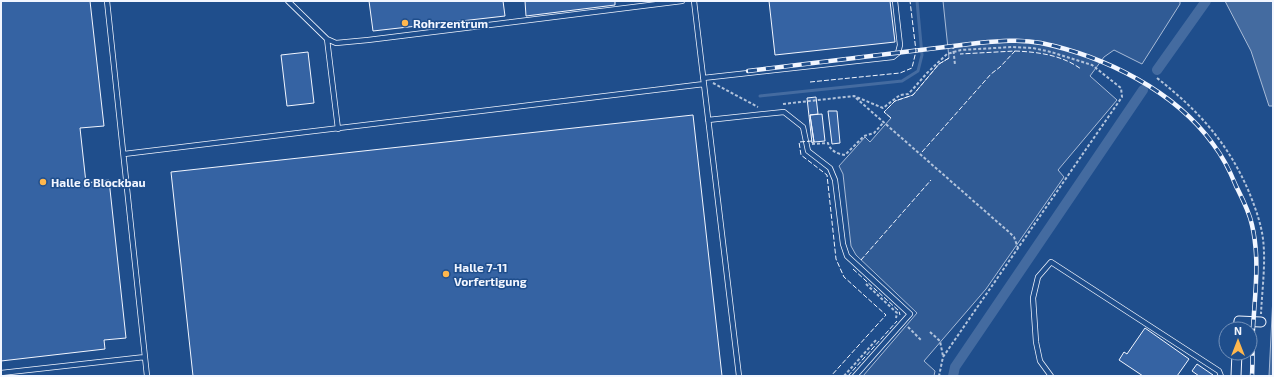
<svg xmlns="http://www.w3.org/2000/svg" width="1274" height="377" viewBox="0 0 1274 377" font-family="'Exo 2',sans-serif">
<style>
.built{fill:#305b95;stroke:#a8bbd7}
.water{fill:#446ba0;stroke:#a8bbd7}
.lines{fill:none;stroke-linecap:round;stroke-linejoin:round}
.stream{stroke:#446ba0;stroke-width:3}
.canal{stroke:#446ba0;stroke-width:10}
.building{fill:#3563a3;stroke:#f2f6ff}
.lane-casing{stroke:#f2f6ff;stroke-width:6}
.street-casing{stroke:#f2f6ff;stroke-width:11}
.path{stroke:#b3c4dc;stroke-width:2;stroke-dasharray:3 2;stroke-linecap:butt}
.lane{stroke:#1f4e8c;stroke-width:4.5}
.street{stroke:#1f4e8c;stroke-width:9}
.rail-casing{stroke:#f2f6ff;stroke-width:4.5}
.rail{stroke:#1f4e8c;stroke-width:3;stroke-dasharray:9;stroke-linecap:butt}
.fence{stroke:#f2f6ff;stroke-width:1;stroke-dasharray:5 2;stroke-linecap:butt}
.poi-dot{fill:#ffb74d;stroke:#1f4e8c;stroke-width:1.5}
.labels{text-anchor:middle;dominant-baseline:central;stroke-width:3;stroke-linejoin:round;paint-order:stroke}
.poi-label{font-size:12px;font-weight:bold;fill:#f2f6ff;stroke:#1f4e8c;text-anchor:start}
</style>
<rect width="100%" height="100%" fill="#1f4e8c"/>
<path class="built" d="M 943,1 L 1180,1 L 1180,4 L 1142,64 L 1114,50 L 1104,57 L 1090,76 L 1117,100 L 1058,170 L 1064,177 L 986,289 L 924,361 L 935,371 L 934,376 L 863,376 L 917,313 L 856,255 L 851,246 L 843,174 L 839,166 L 865,137 L 870,142 L 891,118 L 884,112 L 895,101 L 913,95 L 939,64 L 949,58 Z"/>
<path class="water" d="M 1225,1 L 1273,1 L 1273,106 L 1269,106 L 1251,51 Z
M 1273,296 L 1273,376 L 1269,376 Z"/>
<g class="lines">
<path class="stream" d="M 760,96 L 902,81 L 918,71 L 922,55 L 917,1"/>
<path class="canal" d="M 1157,70 L 1206,1
M 953,376 L 955,367 L 1143,90"/>
</g>
<path class="building" d="M 1,1 L 90,1 L 104,126 L 80,128 L 86,183 L 109,180 L 126,338 L 104,340 L 105,349 L 1,361 Z
M 369,1 L 503,1 L 505,16 L 373,31 Z
M 525,1 L 615,1 L 615,5 L 526,16 Z
M 769,1 L 890,1 L 895,42 L 775,55 Z
M 308,52 L 314,103 L 287,106 L 281,55 Z
M 816,97 L 818,114 L 810,115 L 814,142 L 812,143 L 807,98 Z
M 828,111 L 837,111 L 840,143 L 832,144 Z
M 822,114 L 825,141 L 814,142 L 810,115 Z
M 693,115 L 722,376 L 193,376 L 171,172 Z
M 1145,328 L 1189,359 L 1177,376 L 1143,376 L 1119,360 L 1124,352 L 1127,354 Z
M 1197,364 L 1213,375 L 1212,376 L 1199,376 L 1192,371 Z"/>
<g class="lines">
<g class="lane-casing">
<path id="lane" d="M 107,1 L 147,376
M 288,1 L 327,39 L 336,43 L 368,40 L 682,1
M 694,1 L 739,376
M 327,39 L 338,129
M 703,78 L 893,57 L 898,53 L 900,45 L 895,1
M 708,120 L 784,112 L 803,127 L 808,151 L 830,168 L 835,180 L 843,244 L 847,256 L 910,314 L 855,376
M 124,154 L 704,84
M 1,373 L 145,357
M 1051,376 L 1040,361 L 1036,342 L 1033,298 L 1038,277 L 1051,262 L 1219,371 L 1221,376"/>
</g>
<g class="street-casing">
<path id="street" d="M 1238,329 L 1239,321 L 1261,322
M 1236,376 L 1237,353"/>
</g>
<path class="path" d="M 953,46 L 955,65
M 1157,78 C 1199,111 1228,143 1249,192 C 1255,207 1261,223 1263,239 C 1266,263 1262,290 1261,314
M 713,83 L 758,107
M 856,98 L 1010,233 L 1014,237 L 1018,248
M 783,104 L 854,96 L 883,108 L 900,95 L 908,94 L 913,89 L 927,73 L 947,54 L 961,50 L 1012,47 L 1033,48 L 1051,52 L 1092,65 L 1121,88 L 1122,97 L 943,357 L 939,376
M 812,144 L 828,143 C 830,151 838,154 845,155 L 864,136 L 874,133 L 884,122
M 866,284 L 897,313 L 896,318
M 908,327 L 922,341
M 930,332 L 940,341 L 943,356
M 844,376 L 877,339"/>
<use href="#lane" class="lane"/>
<use href="#street" class="street"/>
<g class="rail-casing">
<path id="rail" d="M 748,71 L 978,43 C 999,41 1020,39 1041,43 C 1104,56 1175,91 1213,144 C 1223,157 1230,171 1236,186 C 1242,198 1249,211 1252,225 C 1260,259 1255,293 1253,328 C 1252,344 1253,360 1252,376"/>
</g>
<use href="#rail" class="rail"/>
<path class="fence" d="M 1015,51 C 1038,52 1062,55 1081,69
M 810,82 L 900,73 L 912,68 L 916,51 L 910,1
M 891,118 L 884,112 L 895,101 L 913,95 L 939,64 L 949,58
M 812,141 L 799,142 L 801,155 L 827,175 L 836,259 L 844,277 L 886,315 L 831,376
M 922,152 L 991,74 L 1000,67 L 1015,51 L 960,54
M 861,260 L 931,180
M 853,269 L 899,311 L 900,315
M 848,376 L 897,321"/>
</g>
<g class="poi-dot">
<circle cx="405" cy="23" r="4"/>
<circle cx="43" cy="182" r="4"/>
<circle cx="446" cy="274" r="4"/>
</g>
<g class="labels">
<g class="poi-label">
<text x="413" y="23">Rohrzentrum</text>
<text x="51" y="182">Halle 6 Blockbau</text>
<text x="454" y="267">Halle 7-11<tspan x="454" dy="14">Vorfertigung</tspan></text>
</g>
</g>
<rect width="1274" height="377" fill="none" stroke="#f2f6ff" stroke-width="4"/>
<g transform="translate(1238 341)"><circle r="19" fill="#1f4e8c" stroke="#7391ba"/>
<path d="M0-3L7 15L0 10L-7 15Z" fill="#ffb74d"/>
<text y="-6" font-size="11" font-weight="bold" text-anchor="middle" fill="#f2f6ff">N</text>
</g>
</svg>
